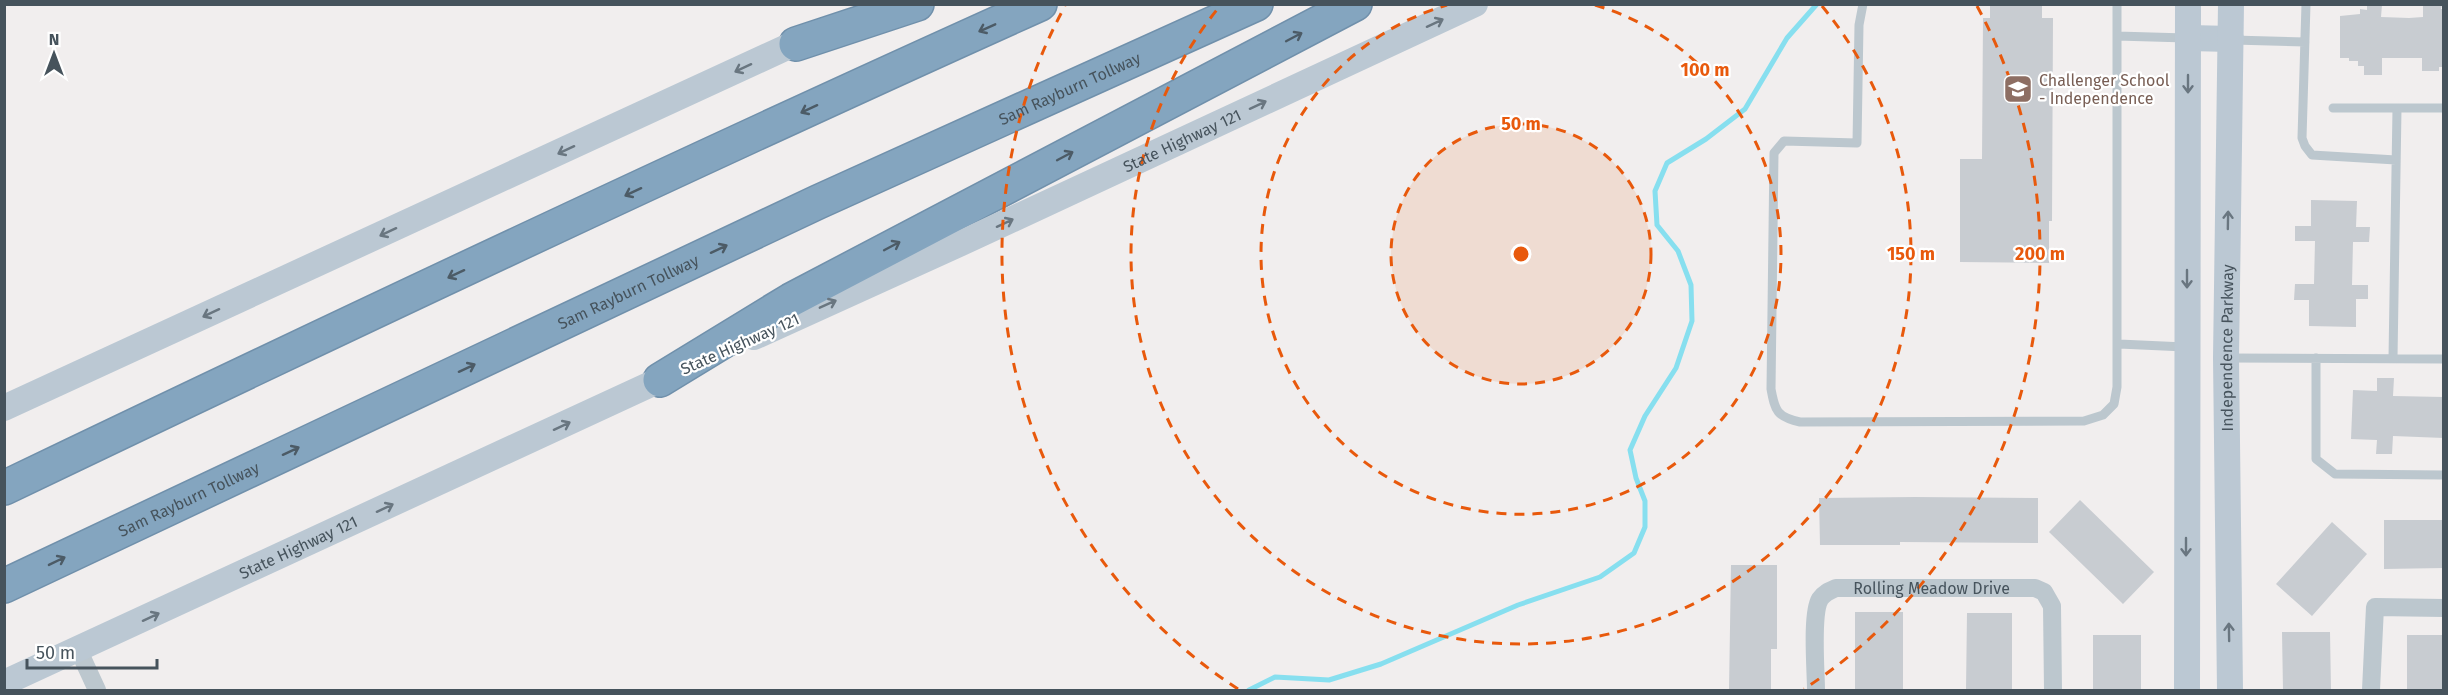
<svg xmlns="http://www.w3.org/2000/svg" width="2448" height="695" viewBox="0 0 2448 695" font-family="'Fira Sans',sans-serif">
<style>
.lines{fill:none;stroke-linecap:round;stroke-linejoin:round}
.stream{stroke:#87dfef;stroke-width:5}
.building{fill:#c8ccd1}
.highway-casing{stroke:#7090ab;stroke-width:36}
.lane{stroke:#bcc7ce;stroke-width:9}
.street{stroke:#bcc7ce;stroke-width:18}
.secondary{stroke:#bbc8d3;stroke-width:26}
.highway{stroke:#84a5bf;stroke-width:33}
.oneway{stroke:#697680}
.oneway2{stroke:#4c5b66}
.ring{fill:none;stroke:#e8590c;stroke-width:3;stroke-dasharray:10 8}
.labels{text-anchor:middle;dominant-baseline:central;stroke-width:4.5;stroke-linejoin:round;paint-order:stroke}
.education-label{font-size:16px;fill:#785e54;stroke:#fff;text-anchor:start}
.street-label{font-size:16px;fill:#46535c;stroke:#fff}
.centre{fill:#e8590c;stroke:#fff;stroke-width:3}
.ring-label{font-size:18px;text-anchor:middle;font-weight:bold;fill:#e8590c;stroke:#fff;stroke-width:4.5;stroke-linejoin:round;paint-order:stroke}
</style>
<rect width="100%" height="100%" fill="#f1eeee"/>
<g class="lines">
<path class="stream" d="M 1249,690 L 1275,677 L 1329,680 L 1381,664 L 1518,605 L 1600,577 L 1634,553 L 1645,527 L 1645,501 L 1636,478 L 1630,450 L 1645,416 L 1676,368 L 1692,321 L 1691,285 L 1678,251 L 1657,225 L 1655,191 L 1667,163 L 1706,139 L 1745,109 L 1787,38 L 1817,4"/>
</g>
<path class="building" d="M 2367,4 L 2382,5 L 2381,17 L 2409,18 L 2423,17 L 2423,5 L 2442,5 L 2441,9 L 2444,9 L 2444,67 L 2439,67 L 2439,71 L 2422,71 L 2422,58 L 2382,58 L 2382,75 L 2364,75 L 2364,66 L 2358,66 L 2358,61 L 2349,61 L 2349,58 L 2340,58 L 2340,16 L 2360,14 L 2360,9 L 2367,10 Z
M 1990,6 L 2042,6 L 2042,18 L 2053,18 L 2052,221 L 2049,221 L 2049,263 L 1960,262 L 1960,159 L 1982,159 L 1983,18 L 1990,18 Z
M 2311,200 L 2357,201 L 2356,227 L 2370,227 L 2369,242 L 2353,242 L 2352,285 L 2368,285 L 2368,299 L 2356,299 L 2356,327 L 2309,326 L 2309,300 L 2294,300 L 2295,284 L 2314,284 L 2315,241 L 2295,241 L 2295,226 L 2311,226 Z
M 2377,378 L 2394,378 L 2393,396 L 2444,397 L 2444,438 L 2393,436 L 2392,454 L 2376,454 L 2377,440 L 2351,439 L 2353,390 L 2377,391 Z
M 1915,497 L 2038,498 L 2038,543 L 1900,542 L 1900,545 L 1820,545 L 1819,498 Z
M 2080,500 L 2154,572 L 2123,604 L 2049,532 Z
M 2384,520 L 2444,520 L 2444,568 L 2384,569 Z
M 2332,522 L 2367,554 L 2312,616 L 2276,584 Z
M 1731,565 L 1777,565 L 1777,649 L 1771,649 L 1771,690 L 1729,690 Z
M 1855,612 L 1903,612 L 1903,690 L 1855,690 Z
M 1967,613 L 2012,613 L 2012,690 L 1966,690 Z
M 2282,632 L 2330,632 L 2331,690 L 2283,690 Z
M 2093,635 L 2141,635 L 2141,690 L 2093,690 Z
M 2407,635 L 2444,635 L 2444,690 L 2407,690 Z"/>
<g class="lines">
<g class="highway-casing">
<g id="highway">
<path d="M 796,44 L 917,4"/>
<path d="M 660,380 L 791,300 L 1355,4"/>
<path d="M 4,488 C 348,323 693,160 1040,4"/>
<path id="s5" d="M 4,586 L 818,202 L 1256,4"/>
</g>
</g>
<path class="lane" d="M 1863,4 L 1859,25 L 1857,143 L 1784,141 L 1774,153 L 1771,389 C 1775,411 1777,417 1800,422 L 2084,421 L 2103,415 L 2114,404 L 2117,387 L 2117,36 L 2186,38
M 2117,4 L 2117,36
M 2306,4 L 2302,138 L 2305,146 L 2312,155 L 2396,160
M 2233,40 L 2305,42
M 2333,108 L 2444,108
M 2119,344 L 2185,347
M 2228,358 L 2444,359
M 2316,358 L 2316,459 L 2335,474 L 2444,475
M 2393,358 L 2397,109"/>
<g class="street">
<path d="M 79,651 L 97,690"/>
<path id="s1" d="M 1816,690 C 1816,671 1811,614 1820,599 C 1824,593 1829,591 1836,588 L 2035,588 L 2044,592 L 2052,606 L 2053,690"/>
<path d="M 2371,690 L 2375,607 L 2444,608"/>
</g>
<g class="secondary">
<path d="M 2189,38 L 2231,39"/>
<path id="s2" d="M 754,337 L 970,239 L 1475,4"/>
<path d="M 4,408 L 811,36"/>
<path id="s3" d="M 4,683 L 677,372"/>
<path d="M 2187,690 L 2188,4"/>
<path id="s4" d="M 2230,690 L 2226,358 L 2231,4"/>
</g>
<use href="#highway" class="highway"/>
</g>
<defs><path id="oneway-shaft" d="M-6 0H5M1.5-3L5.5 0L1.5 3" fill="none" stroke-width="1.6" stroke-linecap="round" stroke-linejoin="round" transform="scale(1.5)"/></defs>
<g class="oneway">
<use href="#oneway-shaft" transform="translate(1435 23) rotate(-25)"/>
<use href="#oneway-shaft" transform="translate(743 68) rotate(155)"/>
<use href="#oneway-shaft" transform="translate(2188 84) rotate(90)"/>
<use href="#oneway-shaft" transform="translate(1258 105) rotate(-25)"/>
<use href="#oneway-shaft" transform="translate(566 150) rotate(155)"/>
<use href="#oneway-shaft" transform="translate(2228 220) rotate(-89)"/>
<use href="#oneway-shaft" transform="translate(1005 223) rotate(-25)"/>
<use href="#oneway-shaft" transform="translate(388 232) rotate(155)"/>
<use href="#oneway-shaft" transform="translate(2187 279) rotate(90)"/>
<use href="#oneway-shaft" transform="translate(828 304) rotate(-24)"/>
<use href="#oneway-shaft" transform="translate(211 313) rotate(155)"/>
<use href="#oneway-shaft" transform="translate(562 426) rotate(-25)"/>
<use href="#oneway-shaft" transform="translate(385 508) rotate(-25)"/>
<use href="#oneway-shaft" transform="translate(2186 547) rotate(90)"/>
<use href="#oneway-shaft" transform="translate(151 617) rotate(-25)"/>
<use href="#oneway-shaft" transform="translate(2229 632) rotate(-91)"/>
</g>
<g class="oneway2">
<use href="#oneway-shaft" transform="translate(987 28) rotate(156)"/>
<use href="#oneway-shaft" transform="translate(1294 37) rotate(-28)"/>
<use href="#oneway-shaft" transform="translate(809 109) rotate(155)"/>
<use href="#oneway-shaft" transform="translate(1065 156) rotate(-28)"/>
<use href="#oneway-shaft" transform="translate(633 192) rotate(155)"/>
<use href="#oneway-shaft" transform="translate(892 246) rotate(-28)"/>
<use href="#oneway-shaft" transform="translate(719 249) rotate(-25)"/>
<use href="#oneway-shaft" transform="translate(456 274) rotate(155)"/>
<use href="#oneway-shaft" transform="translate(467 368) rotate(-25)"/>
<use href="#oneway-shaft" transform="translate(291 451) rotate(-25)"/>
<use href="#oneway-shaft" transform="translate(57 561) rotate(-26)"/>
</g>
<circle cx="1521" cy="254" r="130" fill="#e8590c" fill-opacity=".12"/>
<g class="ring">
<circle cx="1521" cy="254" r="130"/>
<path d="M1595 5A260 260 0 1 1 1447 5"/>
<path d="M1822 6A390 390 0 1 1 1220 6"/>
<path d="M1238 689A519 519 0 0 1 1065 6M1977 6A519 519 0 0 1 1804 689"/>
</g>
<defs>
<g id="school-square" transform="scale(1.5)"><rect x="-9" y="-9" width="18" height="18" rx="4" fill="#8d6e63" stroke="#fff"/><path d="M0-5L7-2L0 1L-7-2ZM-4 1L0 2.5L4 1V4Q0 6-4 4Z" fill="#fff"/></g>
</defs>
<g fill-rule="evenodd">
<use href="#school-square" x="2018" y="89"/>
</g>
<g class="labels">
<g class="education-label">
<text x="2039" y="80">Challenger School<tspan x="2039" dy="18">- Independence</tspan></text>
</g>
<g class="street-label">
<text stroke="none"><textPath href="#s5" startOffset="1176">Sam Rayburn Tollway</textPath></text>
<text stroke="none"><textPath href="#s2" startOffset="471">State Highway 121</textPath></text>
<text stroke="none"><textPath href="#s5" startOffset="690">Sam Rayburn Tollway</textPath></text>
<text transform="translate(740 344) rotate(-24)">State Highway 121</text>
<text stroke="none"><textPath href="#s4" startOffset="342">Independence Parkway</textPath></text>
<text stroke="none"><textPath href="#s5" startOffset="204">Sam Rayburn Tollway</textPath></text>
<text stroke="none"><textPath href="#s3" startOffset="324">State Highway 121</textPath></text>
<text stroke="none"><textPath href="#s1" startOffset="207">Rolling Meadow Drive</textPath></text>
</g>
</g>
<circle cx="1521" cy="254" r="9" class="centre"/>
<g class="ring-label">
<text x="1705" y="76">100 m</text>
<text x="1521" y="130">50 m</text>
<text x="1911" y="260">150 m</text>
<text x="2040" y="260">200 m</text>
</g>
<rect width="2448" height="695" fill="none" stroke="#46535c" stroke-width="12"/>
<g transform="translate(54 54)" stroke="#ffffff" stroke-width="4.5" paint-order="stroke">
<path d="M0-4.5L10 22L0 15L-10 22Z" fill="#46535c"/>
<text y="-9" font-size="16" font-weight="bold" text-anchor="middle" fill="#46535c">N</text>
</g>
<path d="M27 659v9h130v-9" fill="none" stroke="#46535c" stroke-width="3"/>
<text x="36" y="659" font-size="18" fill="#46535c" stroke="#ffffff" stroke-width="4.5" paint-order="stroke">50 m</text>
</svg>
